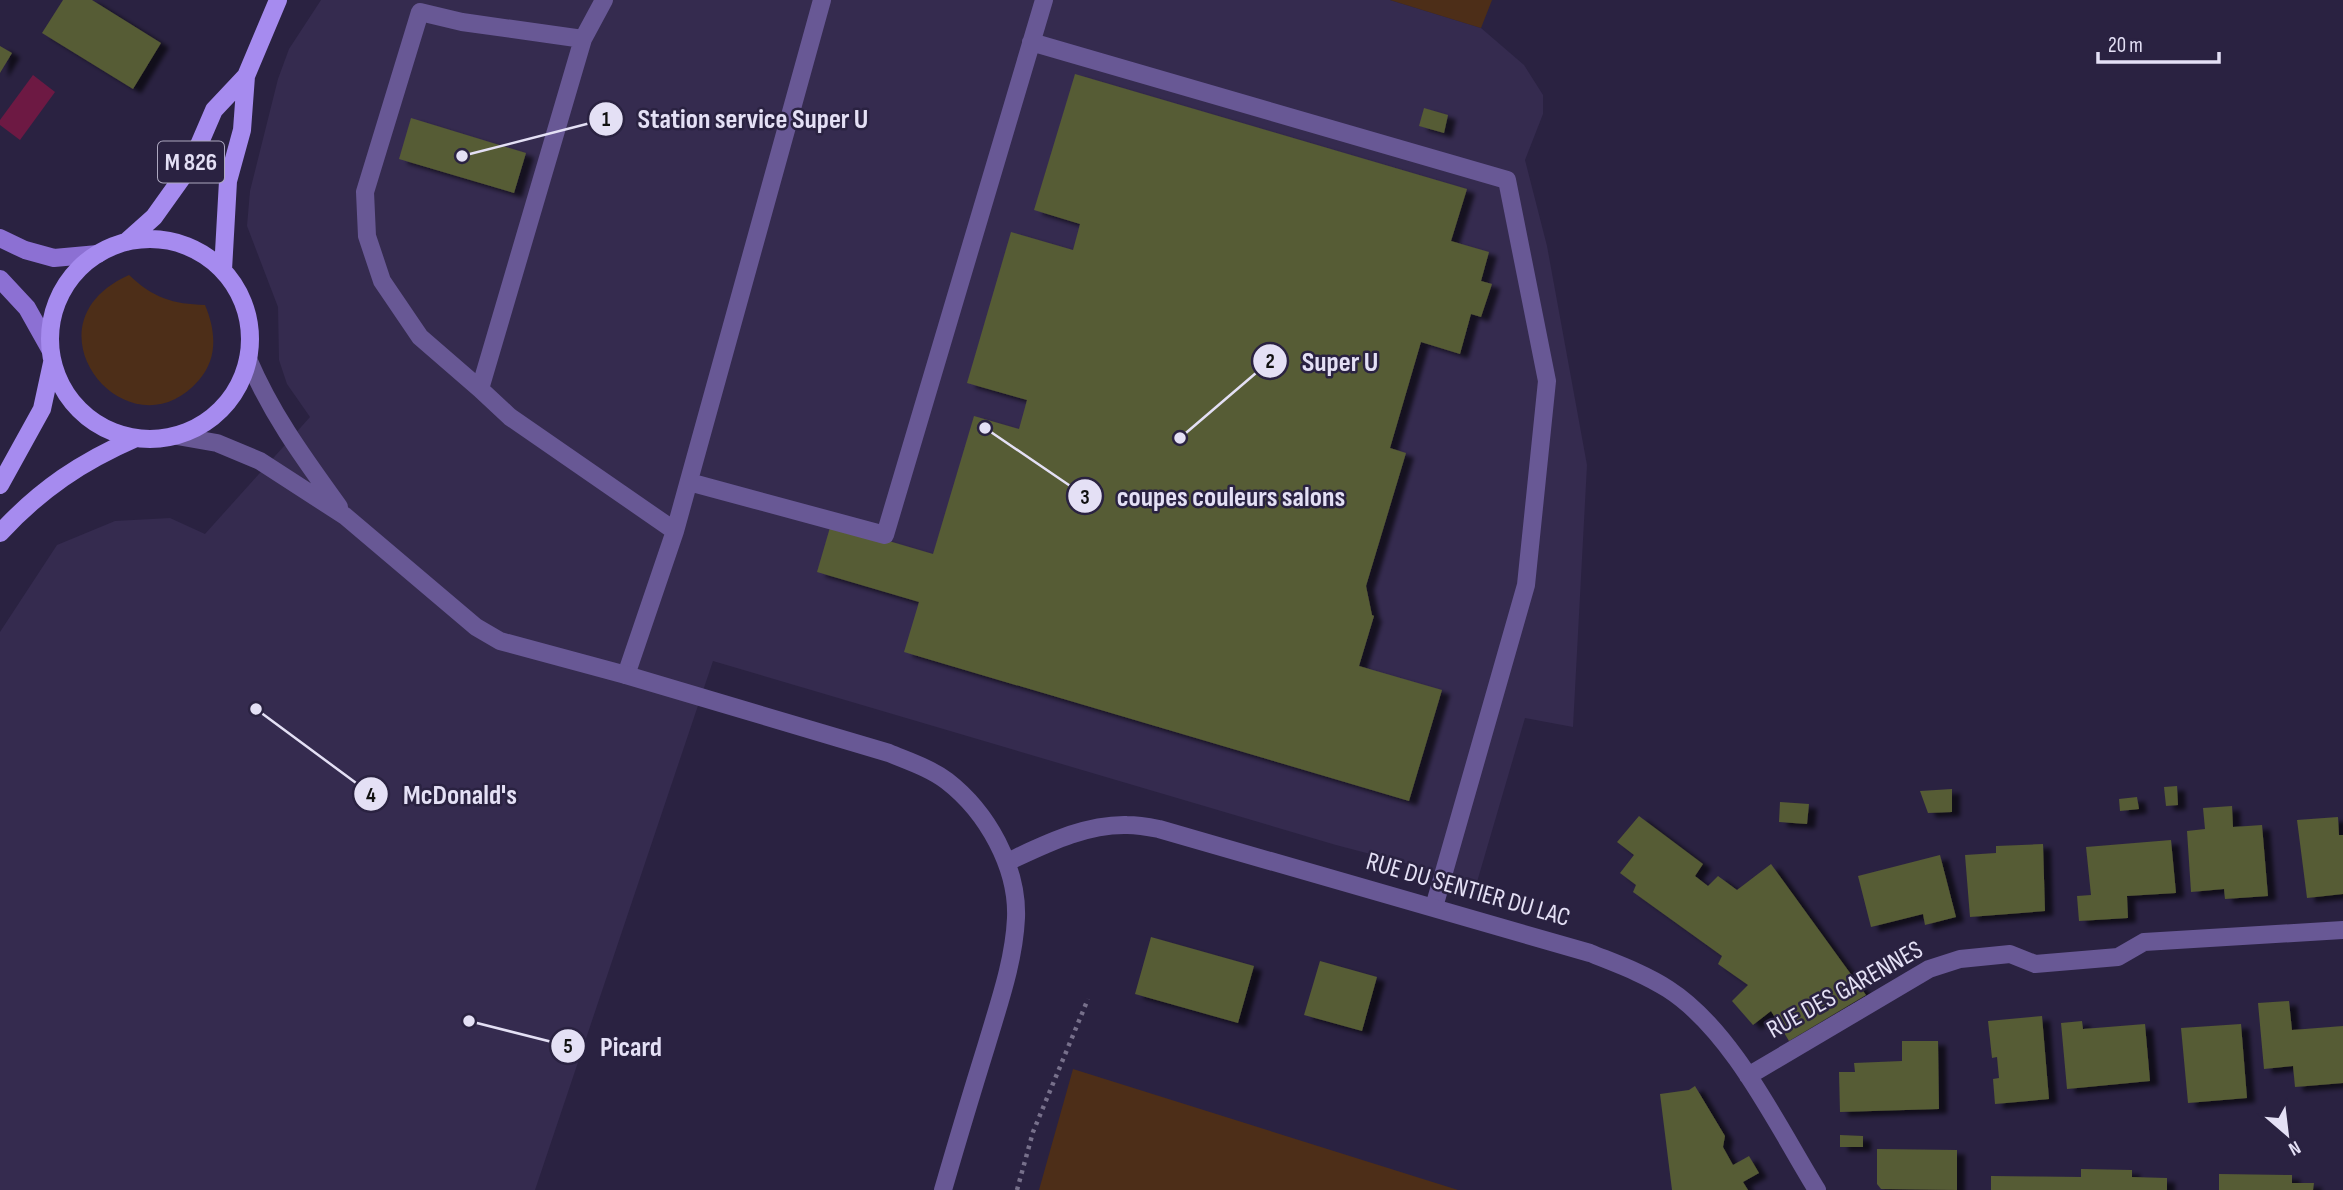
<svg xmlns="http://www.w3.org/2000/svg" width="2343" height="1190" viewBox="0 0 2343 1190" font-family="'Sofia Sans Condensed',sans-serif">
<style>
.built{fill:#352b4f}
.green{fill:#4d2e18}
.water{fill:#6d1943}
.building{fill:#565b35;filter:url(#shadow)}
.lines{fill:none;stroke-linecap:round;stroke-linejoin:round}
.path{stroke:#77708b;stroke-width:4.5;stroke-dasharray:3.5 5;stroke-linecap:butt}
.lane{stroke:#685895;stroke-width:18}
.street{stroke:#685895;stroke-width:18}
.secondary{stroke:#8c70d3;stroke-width:18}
.primary{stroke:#a68bef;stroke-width:18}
.labels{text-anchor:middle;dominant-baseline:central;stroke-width:5;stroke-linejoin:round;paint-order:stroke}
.shield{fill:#2a2241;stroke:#aca7bf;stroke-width:2}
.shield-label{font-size:24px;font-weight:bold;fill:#e4e0f5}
.street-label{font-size:26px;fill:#e4e0f5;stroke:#2a2241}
.leader{fill:none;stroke:#e4e0f5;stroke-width:2.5}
.callout-dot{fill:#e4e0f5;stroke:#2a2241;stroke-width:2.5}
.mark-label{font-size:21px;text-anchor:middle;font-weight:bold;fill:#111}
.callout-label{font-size:28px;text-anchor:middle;font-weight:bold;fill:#e4e0f5;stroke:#2a2241;stroke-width:5;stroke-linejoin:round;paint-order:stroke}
</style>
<defs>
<filter id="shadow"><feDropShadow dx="8" dy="4.5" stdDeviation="2" flood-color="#0009"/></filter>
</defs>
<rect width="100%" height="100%" fill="#2a2241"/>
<path class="built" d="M 321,0 L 1390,0 L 1481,28 L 1524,65 L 1543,95 L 1543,114 L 1525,160 L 1547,246 L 1587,465 L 1573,727 L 1525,718 L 1477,882 L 1336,845 L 713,661 L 535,1190 L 0,1190 L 0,632 L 57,545 L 115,521 L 170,518 L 205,534 L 310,417 L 287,384 L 279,360 L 278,307 L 247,226 L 250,191 L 278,79 L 289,49 Z"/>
<path class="green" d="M 1390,0 L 1492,0 L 1481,28 Z
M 129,275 C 153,298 173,304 205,305 C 216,331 218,358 199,380 C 129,461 17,325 129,275 Z
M 1073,1069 L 1458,1190 L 1039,1190 Z"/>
<path class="water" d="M 33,75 L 55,92 L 20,140 L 0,125 L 0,120 Z"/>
<path class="building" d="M 63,0 L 92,0 L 161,43 L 133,89 L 42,33 Z
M 0,46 L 12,53 L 0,73 Z
M 1075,74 L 1467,189 L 1451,241 L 1489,252 L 1481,281 L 1492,284 L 1481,317 L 1471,314 L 1460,354 L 1421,342 L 1390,448 L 1406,453 L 1366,586 L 1372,615 L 1374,616 L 1359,666 L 1442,690 L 1409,801 L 904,652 L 919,602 L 817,572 L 831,524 L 933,554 L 974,416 L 1019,429 L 1027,400 L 967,383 L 1011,232 L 1073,250 L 1080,224 L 1034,210 Z
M 1424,108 L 1448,115 L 1444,133 L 1419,126 Z
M 411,118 L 526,153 L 514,193 L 399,159 Z
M 2177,786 L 2178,805 L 2166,806 L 2164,787 Z
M 1952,789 L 1952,812 L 1928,813 L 1920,791 Z
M 2137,797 L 2139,809 L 2120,811 L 2119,799 Z
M 1780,802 L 1809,804 L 1807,824 L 1779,822 Z
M 2232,806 L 2233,827 L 2262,825 L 2268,896 L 2225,899 L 2224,889 L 2191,892 L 2187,831 L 2205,829 L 2203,808 Z
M 1639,816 L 1703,864 L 1695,876 L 1708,886 L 1718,876 L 1737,890 L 1771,864 L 1866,995 L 1789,1041 L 1771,1011 L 1753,1025 L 1732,1001 L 1748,985 L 1718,964 L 1722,956 L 1633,892 L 1636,885 L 1620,873 L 1634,855 L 1617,842 Z
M 2338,817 L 2339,835 L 2343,835 L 2343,894 L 2307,898 L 2297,820 Z
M 2171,840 L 2176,893 L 2127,896 L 2128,918 L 2079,921 L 2077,896 L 2091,895 L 2086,847 Z
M 2043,844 L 2045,911 L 1970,917 L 1965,855 L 1996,853 L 1996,846 Z
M 1940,855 L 1956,917 L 1925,925 L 1923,914 L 1871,927 L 1858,876 Z
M 1151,937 L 1254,966 L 1238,1023 L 1135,994 Z
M 1320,961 L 1377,977 L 1362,1031 L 1304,1015 Z
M 2289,1001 L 2292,1030 L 2343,1026 L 2343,1083 L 2295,1087 L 2293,1066 L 2264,1069 L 2258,1003 Z
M 2042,1016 L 2049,1099 L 1995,1104 L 1993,1079 L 1999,1078 L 1997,1057 L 1992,1058 L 1988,1021 Z
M 2082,1021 L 2083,1029 L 2145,1024 L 2150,1081 L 2067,1089 L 2061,1023 Z
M 2241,1024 L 2247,1098 L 2188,1103 L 2181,1028 Z
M 1902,1041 L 1938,1041 L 1939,1109 L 1840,1112 L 1839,1072 L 1855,1072 L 1854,1063 L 1902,1061 Z
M 1695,1086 L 1725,1136 L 1723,1147 L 1733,1165 L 1749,1156 L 1759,1173 L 1743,1182 L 1748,1190 L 1672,1190 L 1660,1094 L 1689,1090 Z
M 1840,1135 L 1863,1136 L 1863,1147 L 1840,1147 Z
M 1877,1149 L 1957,1150 L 1957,1190 L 1881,1189 L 1877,1184 Z
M 2081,1169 L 2132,1170 L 2132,1177 L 2167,1178 L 2167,1190 L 1991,1190 L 1991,1176 L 2081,1177 Z
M 2219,1174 L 2292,1175 L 2292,1183 L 2314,1183 L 2313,1190 L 2219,1190 Z"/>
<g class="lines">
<path class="path" d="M 1017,1190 L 1033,1132 L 1088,999"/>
<path class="lane" d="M 604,0 L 583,39 L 480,389 L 510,417 L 675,531
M 1031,42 L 1507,180 L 1547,381 L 1526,585 L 1434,907
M 480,389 L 420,337 L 382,281 L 367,236 L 365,192 L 420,12 L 462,22 L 583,39
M 689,482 L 885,535 L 1044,0
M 626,675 L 675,531 L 822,0"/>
<path class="street" d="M 248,359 C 272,415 303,457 339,507
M 177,436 L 217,443 L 260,461 L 345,516 L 476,627 L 500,641 L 626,675 L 889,753 C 908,761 930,768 947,781 C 987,812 1018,867 1016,918 C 1014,962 998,1006 986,1047 C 971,1095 957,1142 943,1190
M 1007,862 C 1044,845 1084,824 1127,825 C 1137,825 1149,827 1159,829 L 1590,953 C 1617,964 1643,973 1668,989 C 1732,1030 1777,1125 1817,1190
M 1748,1076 L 1929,969 L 1960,959 L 2010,954 L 2035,964 L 2118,957 L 2144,942 L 2343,930"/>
<path class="secondary" d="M 0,238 L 25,250 L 54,258 L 98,254
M 0,279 L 27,308 L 50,349"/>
<path class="primary" d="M50 339a100 100 0 1 1 200 0a100 100 0 1 1-200 0Z
M 126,242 L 154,217 L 189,168 L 214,110 L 246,76
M 223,270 L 228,181 L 242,130 L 246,76 L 278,0
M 0,485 L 42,409 L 52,363
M 0,533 C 41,489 81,462 136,438"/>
</g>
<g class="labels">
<rect class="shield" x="158" y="141.5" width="66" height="41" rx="5"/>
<g class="shield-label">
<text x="191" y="162">M 826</text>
</g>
<g class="street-label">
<text transform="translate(1468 890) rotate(16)">RUE DU SENTIER DU LAC</text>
<text transform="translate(1845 990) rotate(-29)">RUE DES GARENNES</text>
</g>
</g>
<path class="leader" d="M462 156L606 119M1180 438L1270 361M985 428L1085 496M256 709L371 794M469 1021L568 1046"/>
<g class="callout-dot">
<circle cx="462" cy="156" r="7"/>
<circle cx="1180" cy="438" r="7"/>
<circle cx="985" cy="428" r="7"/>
<circle cx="256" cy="709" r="7"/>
<circle cx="469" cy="1021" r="7"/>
<circle cx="606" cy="119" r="18"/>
<circle cx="1270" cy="361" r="18"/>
<circle cx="1085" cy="496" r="18"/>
<circle cx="371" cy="794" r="18"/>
<circle cx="568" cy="1046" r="18"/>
</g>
<g class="mark-label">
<text x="606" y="126">1</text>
<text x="1270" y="368">2</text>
<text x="1085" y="504">3</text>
<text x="371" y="802">4</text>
<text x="568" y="1053">5</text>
</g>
<g class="callout-label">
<text x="753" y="128">Station service Super U</text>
<text x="1340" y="371">Super U</text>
<text x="1231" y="506">coupes couleurs salons</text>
<text x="460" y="804">McDonald's</text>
<text x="631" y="1056">Picard</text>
</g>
<g transform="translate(2287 1134) rotate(152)" stroke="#2a2241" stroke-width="5" paint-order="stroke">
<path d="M0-5L12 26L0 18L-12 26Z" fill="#e4e0f5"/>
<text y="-10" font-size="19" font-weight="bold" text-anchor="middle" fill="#e4e0f5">N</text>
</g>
<path d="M2098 52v10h121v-10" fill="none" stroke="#e4e0f5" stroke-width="3.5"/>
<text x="2108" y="52" font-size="21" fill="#e4e0f5" stroke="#2a2241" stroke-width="5" paint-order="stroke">20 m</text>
</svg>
